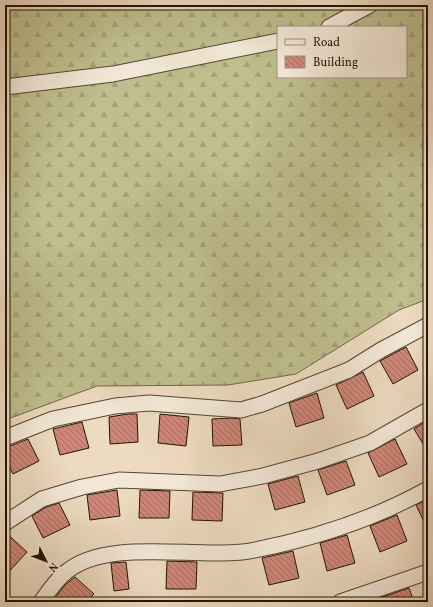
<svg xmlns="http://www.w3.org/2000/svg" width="433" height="607" viewBox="0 0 433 607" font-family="Vollkorn,serif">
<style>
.forest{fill:url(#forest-firs);stroke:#706948;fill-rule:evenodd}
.building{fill:url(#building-back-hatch);stroke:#221403}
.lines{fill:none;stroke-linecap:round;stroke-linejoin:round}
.minor-casing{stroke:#554632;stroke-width:17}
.minor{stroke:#f3e8d7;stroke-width:15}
</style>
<defs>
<pattern id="forest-firs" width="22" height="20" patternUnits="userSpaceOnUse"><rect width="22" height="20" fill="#bfbe8e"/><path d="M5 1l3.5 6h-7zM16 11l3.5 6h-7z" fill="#a4a279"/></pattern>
<pattern id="building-back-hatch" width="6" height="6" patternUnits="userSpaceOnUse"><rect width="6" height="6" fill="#d18678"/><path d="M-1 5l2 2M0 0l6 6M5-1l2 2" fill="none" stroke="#a96c60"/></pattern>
</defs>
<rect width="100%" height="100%" fill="#eddbc1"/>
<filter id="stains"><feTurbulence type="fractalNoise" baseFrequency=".005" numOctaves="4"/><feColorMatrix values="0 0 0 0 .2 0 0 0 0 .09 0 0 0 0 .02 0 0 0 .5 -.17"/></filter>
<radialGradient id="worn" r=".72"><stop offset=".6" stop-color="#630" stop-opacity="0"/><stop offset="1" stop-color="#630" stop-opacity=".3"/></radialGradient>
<path class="forest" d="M 5,5 L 428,5 L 428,299 L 399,310 L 296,374 L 228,385 L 97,386 L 5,420 ZM 278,27 L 406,27 L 406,77 L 278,77 Z"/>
<path class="building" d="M 406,347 L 418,370 L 393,384 L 380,361 Z
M 363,372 L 374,396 L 347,409 L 336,385 Z
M 317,393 L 324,418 L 296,427 L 289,403 Z
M 128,414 L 137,414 L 138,442 L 110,444 L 109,417 Z
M 160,414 L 189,417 L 186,446 L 158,443 Z
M 232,418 L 240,419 L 242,445 L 213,446 L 212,419 Z
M 428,420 L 428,452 L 414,429 Z
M 82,422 L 89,448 L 60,455 L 53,429 Z
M 28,439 L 39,461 L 13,474 L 5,458 L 5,448 Z
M 395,439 L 407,464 L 379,477 L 368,453 Z
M 346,461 L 355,485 L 327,495 L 318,470 Z
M 298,476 L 305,502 L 275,510 L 268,484 Z
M 117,490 L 120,516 L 90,520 L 87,495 Z
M 140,490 L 170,491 L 169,518 L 139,518 Z
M 193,492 L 223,493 L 222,521 L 192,520 Z
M 428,499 L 428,530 L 416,505 Z
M 59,503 L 70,525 L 43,538 L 32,516 L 46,507 Z
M 397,515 L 407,541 L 380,552 L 370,526 Z
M 5,532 L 27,552 L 5,576 Z
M 347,535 L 355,563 L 327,571 L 320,543 Z
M 293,551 L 299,578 L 269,585 L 262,558 Z
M 167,561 L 197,562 L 196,589 L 166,589 Z
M 126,562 L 129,589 L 114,591 L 111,563 Z
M 75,577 L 94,594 L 86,602 L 59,602 L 55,598 L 65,585 Z
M 409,588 L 414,602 L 368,602 Z"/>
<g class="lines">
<g class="minor-casing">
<path id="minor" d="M 329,27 L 370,5
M 5,87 L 113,74 L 278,41
M 5,438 L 53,419 L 115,406 L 149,403 L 241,410 L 262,404 L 349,370 L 381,350 L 428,325
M 5,523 L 42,499 L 82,487 L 119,480 L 220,484 L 263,476 L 318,461 L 370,443 L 428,410
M 41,602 C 48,592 56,580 66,572 C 110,536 200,561 255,550 C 316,538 374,519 428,489
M 340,602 L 428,572"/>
</g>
<use href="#minor" class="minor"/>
</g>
<rect width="433" height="607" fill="none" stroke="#eddbc1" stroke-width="20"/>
<rect x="6" y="6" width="421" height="595" fill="none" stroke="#221403" stroke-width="2"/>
<rect x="10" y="10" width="413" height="587" fill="none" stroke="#221403"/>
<rect x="277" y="26" width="130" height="52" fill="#f3e8d7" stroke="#9f9382"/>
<rect x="285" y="39" width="20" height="6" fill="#f3e8d7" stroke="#9f9382"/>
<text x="313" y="46" font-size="12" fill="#221403">Road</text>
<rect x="285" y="56" width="20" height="12" fill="url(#building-back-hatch)" stroke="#9f9382"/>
<text x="313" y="66" font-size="12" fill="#221403">Building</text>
<g transform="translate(46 561) rotate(132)" stroke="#f3e8d7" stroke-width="3" paint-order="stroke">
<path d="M0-3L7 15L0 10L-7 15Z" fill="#221403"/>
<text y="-6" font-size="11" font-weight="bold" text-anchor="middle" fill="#221403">N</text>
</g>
<rect width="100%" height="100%" filter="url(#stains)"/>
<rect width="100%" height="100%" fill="url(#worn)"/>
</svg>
